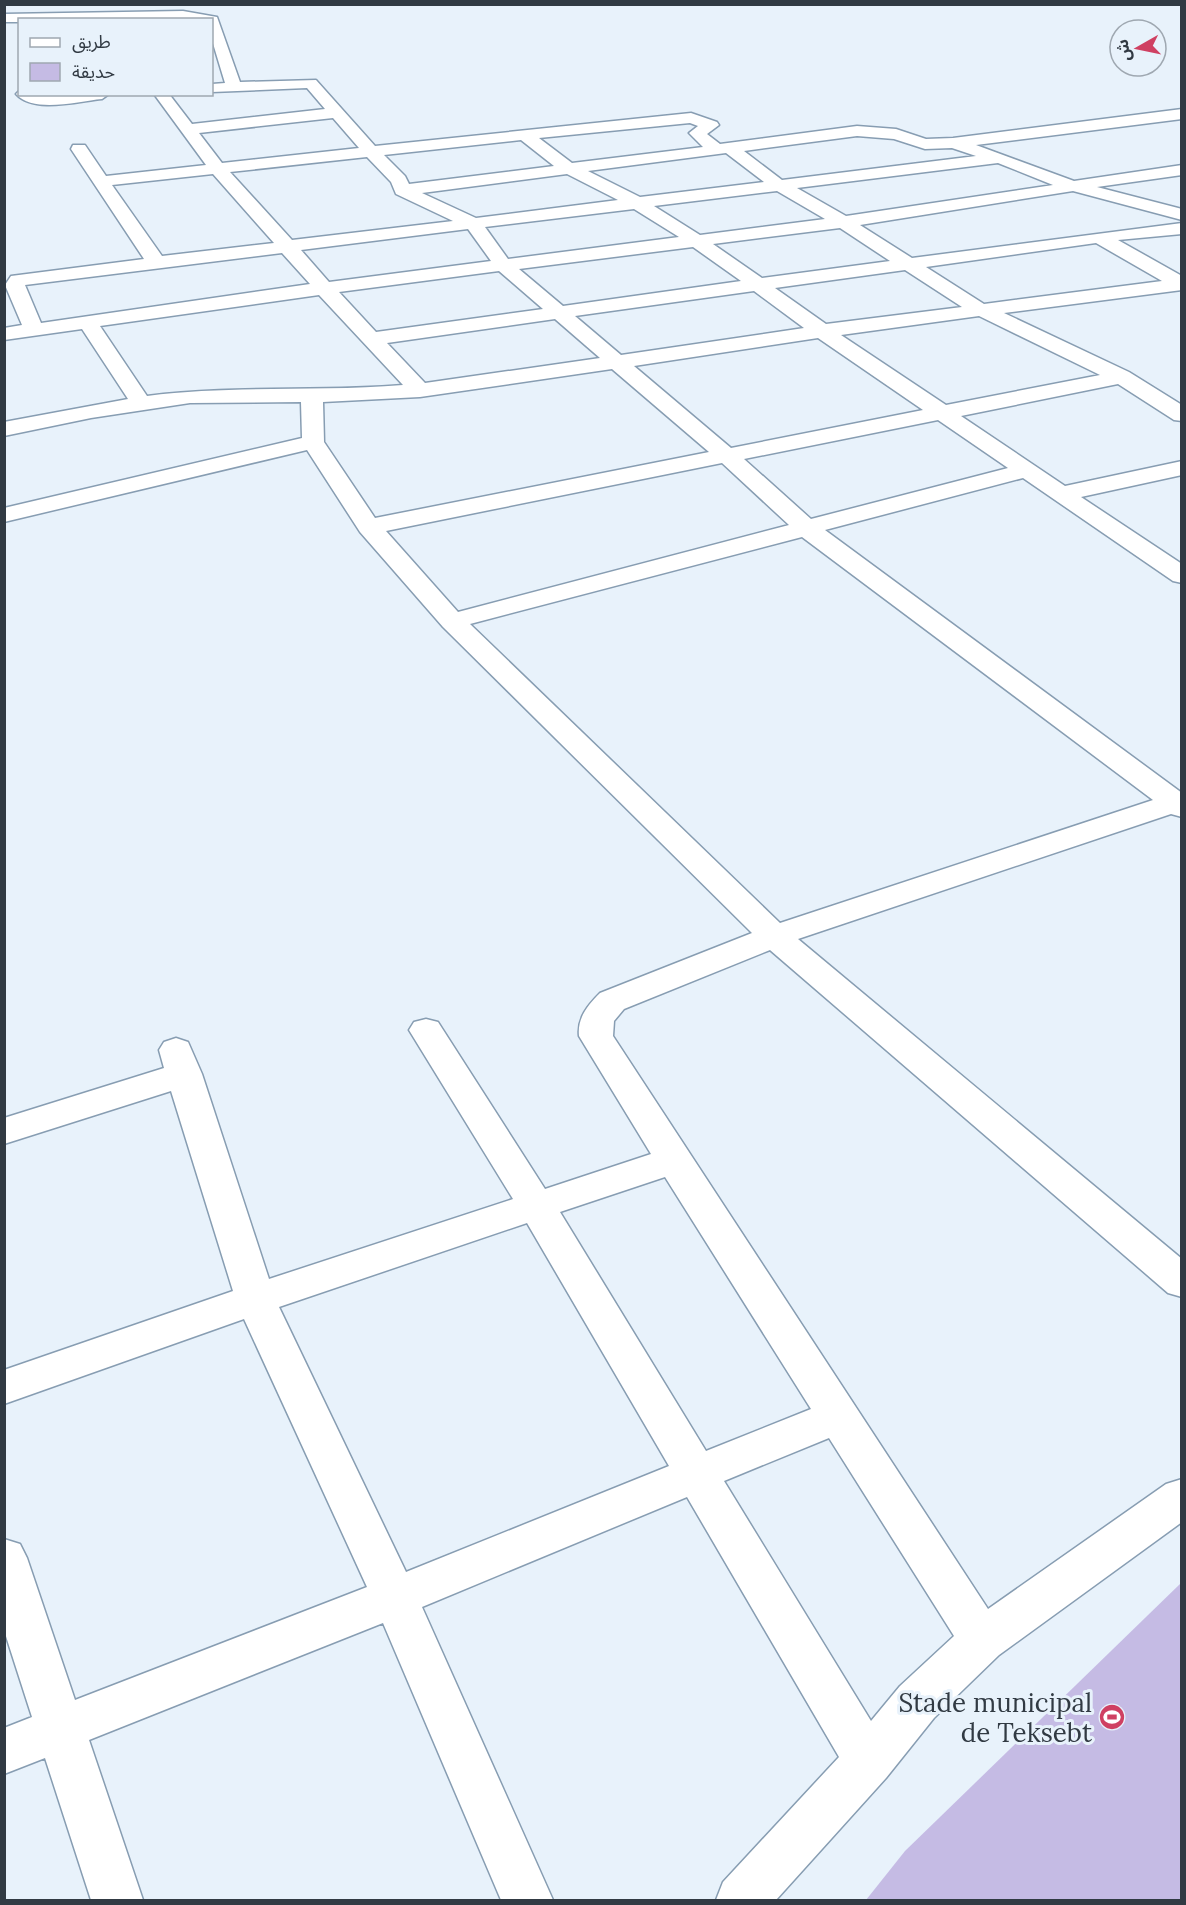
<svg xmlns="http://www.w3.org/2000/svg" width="1186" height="1905" viewBox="0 0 1186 1905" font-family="Lora,'Noto Sans Arabic',serif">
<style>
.green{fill:#c5bbe4}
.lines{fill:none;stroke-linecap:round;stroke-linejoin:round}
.street-casing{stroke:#879db2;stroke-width:3}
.street{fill:#fff;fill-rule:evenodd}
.labels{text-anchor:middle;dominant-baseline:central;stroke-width:6;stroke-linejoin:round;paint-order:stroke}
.near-poi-label{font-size:26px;fill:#313a43;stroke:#e8f2fb;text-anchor:end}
</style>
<rect width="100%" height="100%" fill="#e8f2fb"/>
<path class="green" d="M 1181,1583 L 1181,1900 L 866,1900 L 905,1851 Z"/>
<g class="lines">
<g class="street-casing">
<path id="street" d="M 183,11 L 217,17 L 240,82 L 316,80 L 375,146 L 691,113 L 717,122 L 719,125 L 707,134 L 720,144 L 857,126 L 896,129 L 926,139 L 953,138 L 1182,109 L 1182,119 L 976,145 L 1074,181 L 1182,165 L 1182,175 L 1097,187 L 1182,209 L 1182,220 L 1073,191 L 860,225 L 912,258 L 1182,223 L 1182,234 L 1118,240 L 1182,276 L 1182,290 L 1004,313 L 1129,372 L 1182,405 L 1182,421 L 1174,420 L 1118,384 L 961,416 L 1065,486 L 1182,461 L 1182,475 L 1081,497 L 1182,564 L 1182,583 L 1173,581 L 1023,478 L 825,530 L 1182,793 L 1182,817 L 1171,814 L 798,939 L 1182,1259 L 1182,1297 L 1168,1293 L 770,950 L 624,1009 L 614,1021 L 613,1036 L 988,1609 L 1166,1484 L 1182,1479 L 1182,1522 L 999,1655 L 934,1718 L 886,1778 L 776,1900 L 716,1900 L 723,1882 L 839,1757 L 687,1497 L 422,1607 L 553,1900 L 501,1900 L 383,1623 L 89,1740 L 143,1900 L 91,1900 L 45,1758 L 4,1774 L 4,1728 L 32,1717 L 4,1630 L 4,1539 L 20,1544 L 27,1558 L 75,1700 L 367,1587 L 244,1319 L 4,1404 L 4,1370 L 233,1291 L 171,1091 L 4,1144 L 4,1118 L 164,1068 L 159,1050 L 164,1042 L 176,1038 L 188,1042 L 202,1074 L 269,1279 L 513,1199 L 409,1030 L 414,1022 L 426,1019 L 438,1022 L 545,1189 L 651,1154 L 579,1036 C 577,1018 588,1005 600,993 L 752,933 L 443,627 L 360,532 L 307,450 L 4,522 L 4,508 L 302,438 L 301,402 L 190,403 L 91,418 L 4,436 L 4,422 L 128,399 L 82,329 L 4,340 L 4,328 L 22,325 L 5,285 L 11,276 L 144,259 L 71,149 L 73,145 L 85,145 L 106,176 L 206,165 L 154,94 L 169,94 L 192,124 L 325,109 L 307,88 L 212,92 L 212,84 L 225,83 L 212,40 L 212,20 L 20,20 L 20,22 L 4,22 L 4,14 ZM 333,118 L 359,148 L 222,163 L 199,133 ZM 690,123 L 698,126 L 689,133 L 703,147 L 572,163 L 539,138 ZM 857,136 L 894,139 L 925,149 L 952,148 L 976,156 L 782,180 L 744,151 ZM 521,140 L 554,166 L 409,184 L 405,176 L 384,155 ZM 726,153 L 764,182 L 640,197 L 588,171 ZM 367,157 L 391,182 L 396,194 L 453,221 L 292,240 L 230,172 ZM 998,163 L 1053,185 L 846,216 L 797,188 ZM 213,174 L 274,243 L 162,256 L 112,185 ZM 567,174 L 618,200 L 476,218 L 422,193 ZM 777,191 L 825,219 L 700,235 L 654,206 ZM 634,209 L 679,237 L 508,259 L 485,227 ZM 840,228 L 890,261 L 762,278 L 713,244 ZM 468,229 L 491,261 L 329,282 L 301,250 ZM 1096,243 L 1162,281 L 984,304 L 926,267 ZM 693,247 L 741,281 L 563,306 L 519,269 ZM 282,253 L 310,284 L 41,323 L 25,285 ZM 905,270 L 962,307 L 826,324 L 775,288 ZM 499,271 L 543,309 L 376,332 L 339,292 ZM 754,291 L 804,328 L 621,355 L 575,316 ZM 319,295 L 403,385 C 318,392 232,385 147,396 L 100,326 ZM 979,316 L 1100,375 L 946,405 L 841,335 ZM 555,319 L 600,358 L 425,383 L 387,343 ZM 818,338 L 923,410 L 731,448 L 634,366 ZM 612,369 L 709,452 L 375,518 L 324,442 L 323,402 L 420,397 ZM 938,420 L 1008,468 L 811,519 L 744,459 ZM 722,463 L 789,525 L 458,612 L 386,531 ZM 802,537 L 1153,800 L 780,923 L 470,624 ZM 665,1177 L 811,1409 L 706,1451 L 560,1212 ZM 527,1223 L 669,1466 L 406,1572 L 279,1307 ZM 829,1438 L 954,1636 L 900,1686 L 871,1721 L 724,1481 Z
M 20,90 L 20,94 L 109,94 L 102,99 C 79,101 34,114 16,94 Z"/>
</g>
<use href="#street" class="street"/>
</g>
<defs>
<g id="stadium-disc" transform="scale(1.35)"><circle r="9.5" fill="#cf4062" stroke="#e8f2fb"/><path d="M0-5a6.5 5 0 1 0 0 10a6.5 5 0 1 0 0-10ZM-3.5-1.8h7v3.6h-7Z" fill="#fff"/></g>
</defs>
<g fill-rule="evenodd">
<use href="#stadium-disc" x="1112" y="1717"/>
</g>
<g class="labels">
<g class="near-poi-label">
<text x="1092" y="1702">Stade municipal<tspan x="1092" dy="30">de Teksebt</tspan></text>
</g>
</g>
<rect width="1186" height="1905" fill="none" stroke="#313a43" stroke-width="12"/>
<rect x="18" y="18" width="195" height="78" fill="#e8f2fb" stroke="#9fa8b1" stroke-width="1.5"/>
<rect x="30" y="38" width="30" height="9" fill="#ffffff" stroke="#9fa8b1" stroke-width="1.5"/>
<text x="72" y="48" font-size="18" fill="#313a43">طريق</text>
<rect x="30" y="63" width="30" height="18" fill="#c5bbe4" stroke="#9fa8b1" stroke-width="1.5"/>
<text x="72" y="78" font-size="18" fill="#313a43">حديقة</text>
<g transform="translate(1138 48) rotate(261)"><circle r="28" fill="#e8f2fb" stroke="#9fa8b1" stroke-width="1.5"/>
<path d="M0-4.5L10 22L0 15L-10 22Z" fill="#cf4062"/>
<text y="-9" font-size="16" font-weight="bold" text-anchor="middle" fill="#313a43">ش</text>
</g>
</svg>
